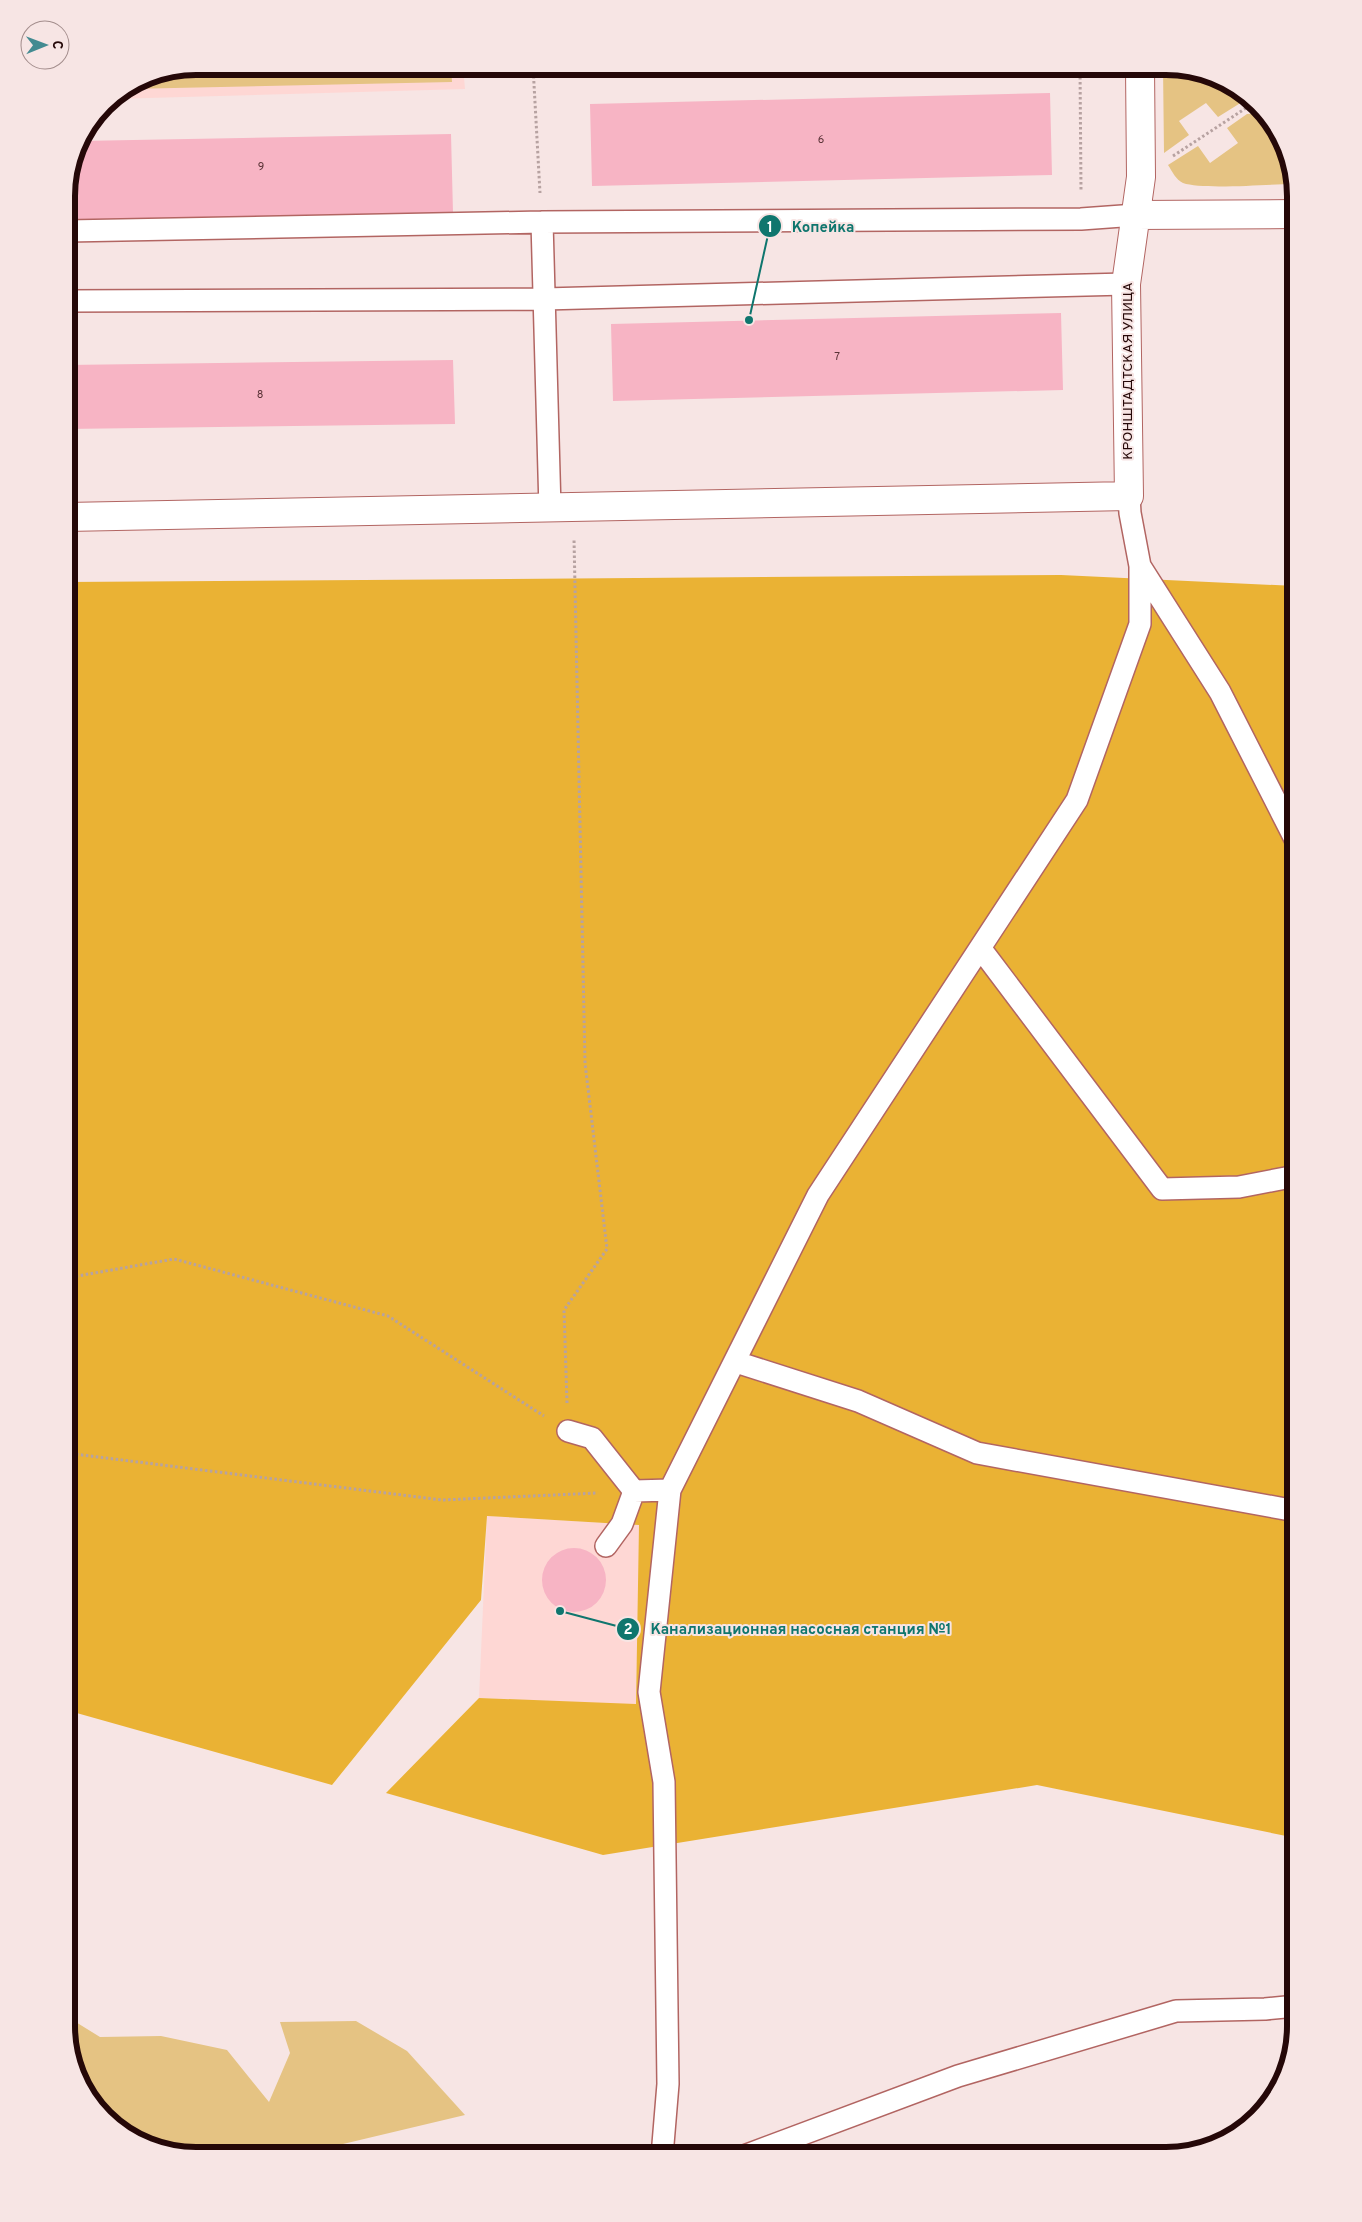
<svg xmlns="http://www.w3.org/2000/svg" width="1362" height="2222" viewBox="0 0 1362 2222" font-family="Overpass,sans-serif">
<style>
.built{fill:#fed7d4}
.green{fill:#e5c383}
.forest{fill:#eab234}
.building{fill:#f7b4c4}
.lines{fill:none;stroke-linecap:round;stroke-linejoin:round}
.lane-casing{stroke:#b26562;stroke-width:24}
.street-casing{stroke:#b26562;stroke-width:30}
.path{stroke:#b7a2a1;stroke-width:3;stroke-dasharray:2.5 2.5;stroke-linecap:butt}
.lane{stroke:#fff;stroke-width:21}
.street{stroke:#fff;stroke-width:28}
.labels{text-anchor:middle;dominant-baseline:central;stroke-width:4;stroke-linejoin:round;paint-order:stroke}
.number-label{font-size:11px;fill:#5a3337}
.street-label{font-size:14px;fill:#250808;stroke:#f7e5e4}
.rim{fill:none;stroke:#250808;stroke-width:6}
.leader{fill:none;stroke:#0f766e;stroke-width:2}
.callout-dot{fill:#0f766e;stroke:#f7e5e4;stroke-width:2}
.mark-label{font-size:15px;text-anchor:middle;font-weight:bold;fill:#fff}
.callout-label{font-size:15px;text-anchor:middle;font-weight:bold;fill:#0f766e;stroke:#f7e5e4;stroke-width:4;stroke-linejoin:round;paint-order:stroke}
</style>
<rect width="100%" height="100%" fill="#f7e5e4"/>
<path class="built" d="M 196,66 L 463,66 L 465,89 L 112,99 L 147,76 Z
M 487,1516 L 640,1525 L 636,1705 L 479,1698 Z"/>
<path class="green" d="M 196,66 L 451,66 L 452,82 L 127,89 L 147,76 Z
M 1163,67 L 1175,67 L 1238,88 L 1241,92 L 1242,102 L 1218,117 L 1206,103 L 1179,121 L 1189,135 L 1164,153 Z
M 1260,113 L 1282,138 L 1293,184 C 1268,184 1203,190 1183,183 C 1176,180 1172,171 1168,165 L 1198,146 L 1210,163 L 1238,143 L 1227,128 L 1247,114 Z
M 66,2016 L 100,2037 L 161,2036 L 227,2050 L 269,2102 L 290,2053 L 280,2022 L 356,2021 L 407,2051 L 465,2115 L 343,2144 L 324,2156 L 188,2155 L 124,2134 L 80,2084 L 66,2026 Z"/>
<path class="forest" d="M 1061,575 L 1296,586 L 1296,1838 L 1037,1785 L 603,1855 L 386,1793 L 479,1698 L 636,1704 L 639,1525 L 487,1516 L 481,1600 L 332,1785 L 66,1710 L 66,582 Z"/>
<path class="building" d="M 1050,93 L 1052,175 L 592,186 L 590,104 Z
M 451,134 L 453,213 L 67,221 L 67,188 L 76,146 L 79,141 Z
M 1061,313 L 1063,390 L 613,401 L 611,324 Z
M 453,360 L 455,424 L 66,429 L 66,365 Z
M542 1580a32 32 0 1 1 64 0a32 32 0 1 1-64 0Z"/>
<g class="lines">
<g class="lane-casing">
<path id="lane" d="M 542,222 L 550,509
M 67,231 L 542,222 L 1081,219 L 1136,215
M 66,301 L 544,299 L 1126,284
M 1129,496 L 1130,513 L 1140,566 L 1220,692 L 1296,841
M 981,949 L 1162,1189 L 1239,1187 L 1296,1176
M 736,1362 L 858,1401 L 977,1453 L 1296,1511
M 568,1431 L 592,1438 L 634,1491
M 634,1491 L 670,1490
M 606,1546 L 622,1524 L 634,1491
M 662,2156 L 668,2084 L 664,1782 L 649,1692 L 670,1490 L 818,1195 L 1077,800 L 1140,624 L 1140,566
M 744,2156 L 958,2076 L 1176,2011 L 1265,2009 L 1296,2006"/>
</g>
<g class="street-casing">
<path id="street" d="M 1136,215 L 1296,214
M 66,517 L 1129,496 L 1126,284 L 1141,177 L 1140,67"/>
</g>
<path class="path" d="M 533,66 L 540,193
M 1080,67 L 1081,191
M 1173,156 L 1252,104
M 66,1278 L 174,1259 L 388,1316 L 544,1416
M 567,1403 L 564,1310 L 607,1249 L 585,1063 L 574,539
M 66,1453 L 442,1500 L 598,1493"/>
<use href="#lane" class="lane"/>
<use href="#street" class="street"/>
</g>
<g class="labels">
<g class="number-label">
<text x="821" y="140">6</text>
<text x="261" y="167">9</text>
<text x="837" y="357">7</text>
<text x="260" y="395">8</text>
</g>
<g class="street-label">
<text transform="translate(1128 371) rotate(-90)">КРОНШТАДТСКАЯ УЛИЦА</text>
</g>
</g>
<path d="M0 0H1362V2222H0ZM196 75H1166A121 121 0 0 1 1287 196V2026A121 121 0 0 1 1166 2147H196A121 121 0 0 1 75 2026V196A121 121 0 0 1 196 75Z" fill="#f7e5e4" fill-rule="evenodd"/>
<path class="rim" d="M196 75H1166A121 121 0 0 1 1287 196V2026A121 121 0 0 1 1166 2147H196A121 121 0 0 1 75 2026V196A121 121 0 0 1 196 75Z"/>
<path class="leader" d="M749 320L770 226M560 1611L628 1629"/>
<g class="callout-dot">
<circle cx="749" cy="320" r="5"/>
<circle cx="560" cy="1611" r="5"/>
<circle cx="770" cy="226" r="12"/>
<circle cx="628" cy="1629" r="12"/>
</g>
<g class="mark-label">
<text x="770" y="232">1</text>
<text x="628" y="1634">2</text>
</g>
<g class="callout-label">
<text x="823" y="232">Копейка</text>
<text x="801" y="1634">Канализационная насосная станция №1</text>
</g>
<g transform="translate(45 45) rotate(89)"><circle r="24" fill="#f7e5e4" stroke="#a38d8c"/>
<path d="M0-4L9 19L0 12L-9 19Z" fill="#438b91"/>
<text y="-8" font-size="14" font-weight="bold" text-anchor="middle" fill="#250808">С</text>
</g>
</svg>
